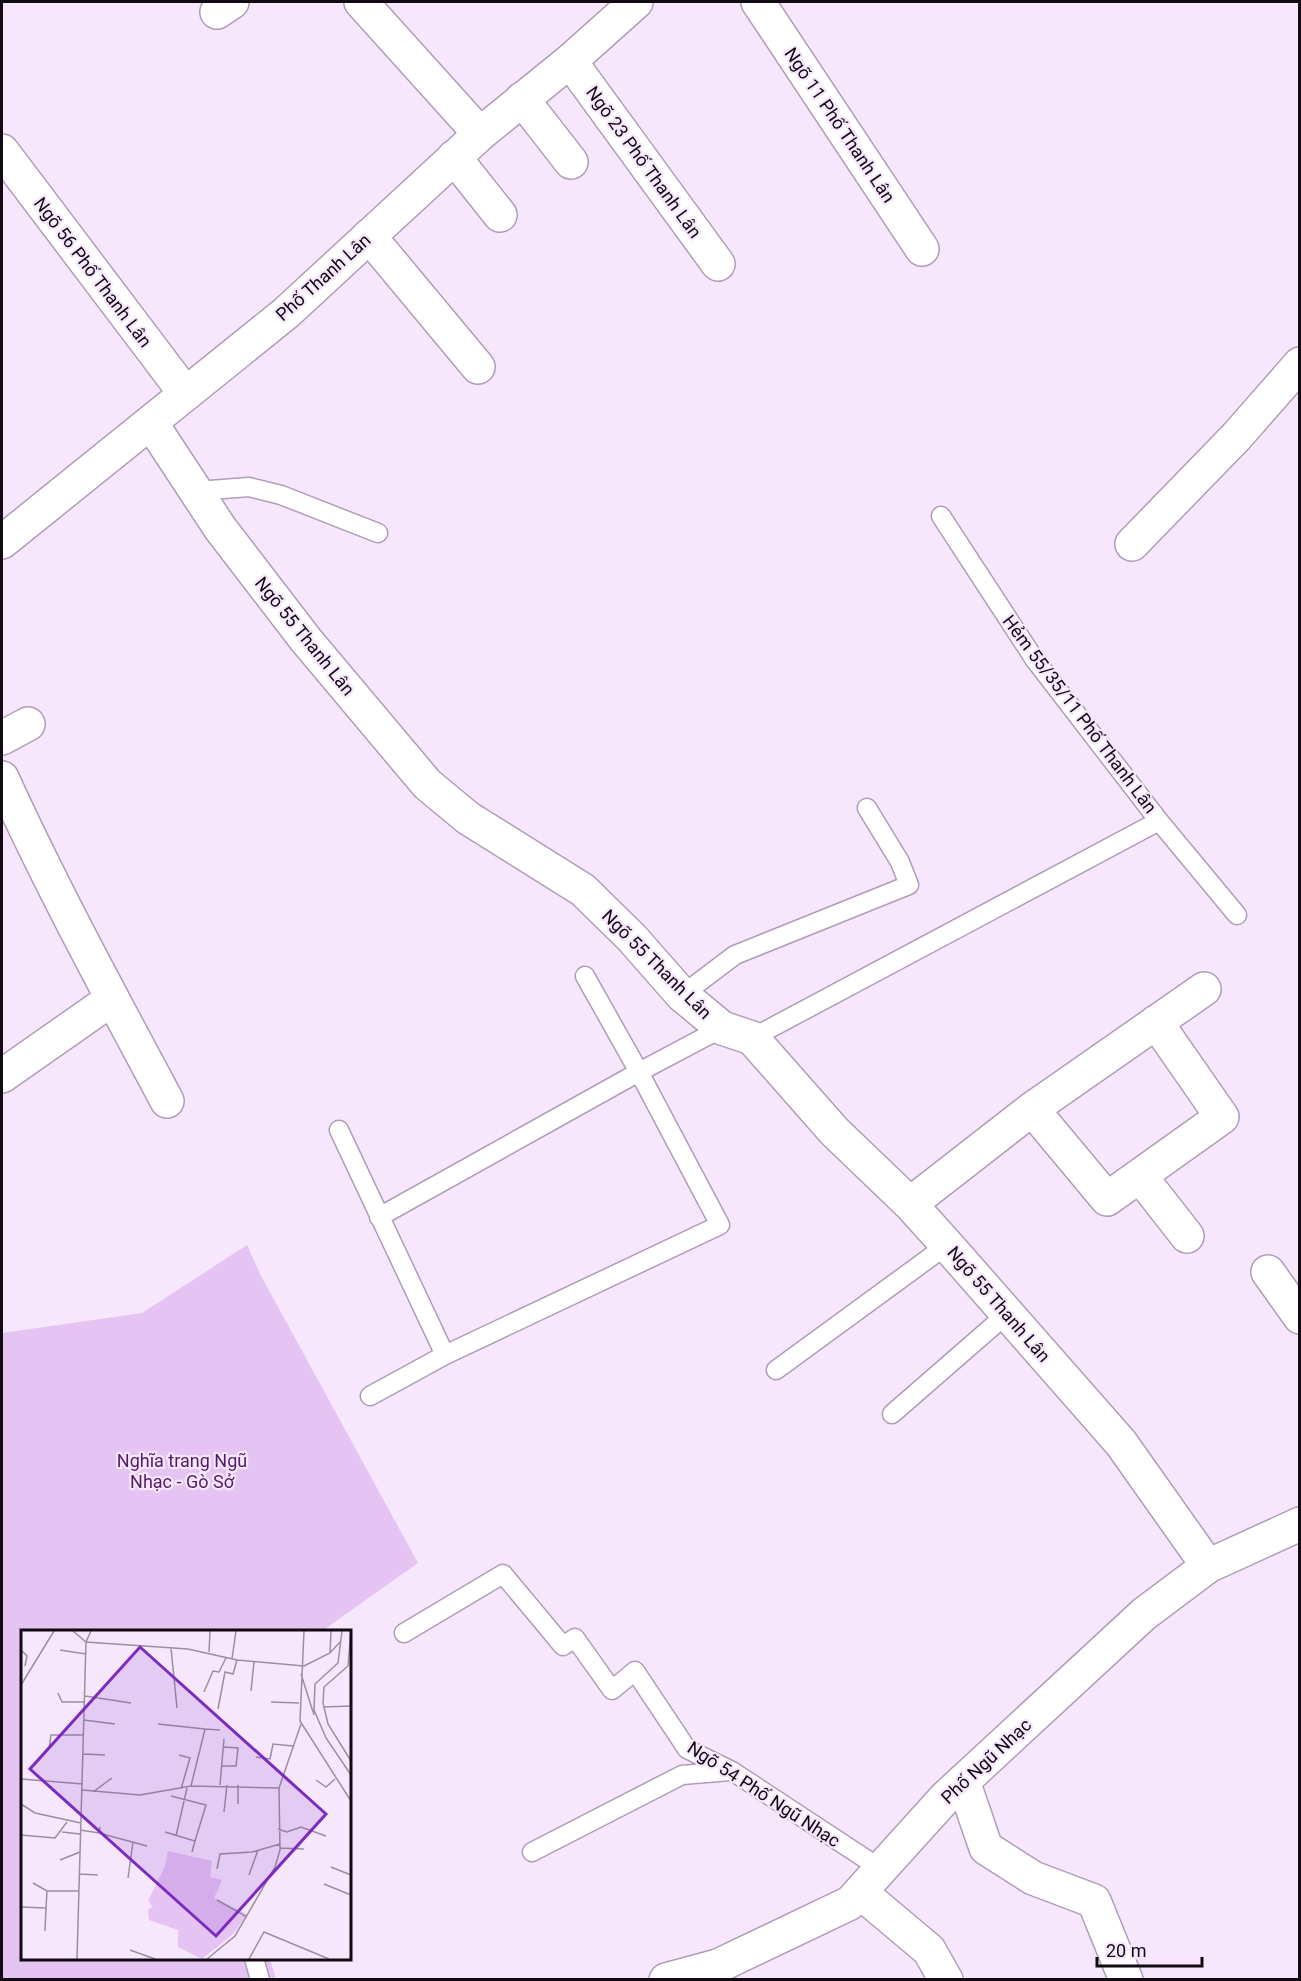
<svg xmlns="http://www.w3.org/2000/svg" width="1301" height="1981" viewBox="0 0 1301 1981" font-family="Roboto,sans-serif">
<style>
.green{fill:#e5c3f3}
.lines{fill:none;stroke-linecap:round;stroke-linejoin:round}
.lane-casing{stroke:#af9db7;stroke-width:21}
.street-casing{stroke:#af9db7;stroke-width:36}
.secondary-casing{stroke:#af9db7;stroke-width:36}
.lane{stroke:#fff;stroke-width:18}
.street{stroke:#fff;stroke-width:33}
.secondary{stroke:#fff;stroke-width:33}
.labels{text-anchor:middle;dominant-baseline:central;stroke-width:4.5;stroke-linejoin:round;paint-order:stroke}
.street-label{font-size:18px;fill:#110a13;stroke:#f7e7fd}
.park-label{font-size:18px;fill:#551b69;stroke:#f7e7fd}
.inset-road{fill:none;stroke:#9b8f9f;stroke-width:1.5}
.view{fill:#7b2cbf;fill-opacity:0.15;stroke:#7b2cbf;stroke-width:3}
.inset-edge{fill:none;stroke:#110a13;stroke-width:3}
</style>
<rect width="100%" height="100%" fill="#f7e7fd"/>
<path class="green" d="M 247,1245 L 260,1274 L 418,1563 L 322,1631 L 22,1632 L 22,1958 L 270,1959 L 276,1979 L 2,1979 L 2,1333 L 142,1313 Z"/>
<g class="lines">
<g class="lane-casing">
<path id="lane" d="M 197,491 L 249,487 L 281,495 L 378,533
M 941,516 L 1035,660 L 1159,821
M 682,995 L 735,955 L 909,885 L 900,862 L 867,808
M 752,1038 L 1159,821 L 1237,915
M 339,1130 L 445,1355 L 370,1396
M 379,1217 L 639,1072 L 722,1028
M 445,1355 L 720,1225 L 639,1072 L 585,976
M 776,1370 L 947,1245
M 892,1414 L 1008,1313
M 404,1633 L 503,1574 L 563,1646 L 575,1638 L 612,1690 L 635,1671 L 687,1749 L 732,1771 L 881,1869
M 532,1852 L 682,1775 L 730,1771
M 254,1958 L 260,1980"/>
</g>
<g class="street-casing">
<path id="street" d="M 361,2 L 480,134
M 758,2 L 922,249
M 217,12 L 232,2
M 570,61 L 718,264
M 522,99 L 571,162
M 2,151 L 185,393
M 454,157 L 500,215
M 369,236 L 478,367
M 151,423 L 220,528 L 306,640 L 427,784 L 468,818 L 583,890 L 632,938 L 682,995 L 722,1028 L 752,1038 L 834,1131 L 910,1204 L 947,1245 L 1121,1443 L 1208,1566
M 1132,544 L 1236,437 L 1300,364
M 2,738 L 28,724
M 2,778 C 52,888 110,994 167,1101
M 2,1076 L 112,999
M 1032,1109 L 1107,1199 L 1222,1117 L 1156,1022
M 1140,1176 L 1187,1236
M 910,1204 L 1032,1109 L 1204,989
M 1268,1272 L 1300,1317
M 963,1781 L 986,1848 L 1033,1878 L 1094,1901 L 1126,1980
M 860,1892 L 929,1950 L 946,1980
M 666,1980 L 718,1966 L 850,1903 L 945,1798 L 1144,1614 L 1208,1566 L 1300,1524"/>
</g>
<g class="secondary-casing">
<path id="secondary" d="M 2,542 L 286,313 L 480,134 L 570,61 L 636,2"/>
</g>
<use href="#lane" class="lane"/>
<use href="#street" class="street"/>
<use href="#secondary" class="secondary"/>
</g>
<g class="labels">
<g class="street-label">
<text transform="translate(840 125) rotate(56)">Ngõ 11 Phố Thanh Lân</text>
<text transform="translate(644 162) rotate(54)">Ngõ 23 Phố Thanh Lân</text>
<text transform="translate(93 272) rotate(53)">Ngõ 56 Phố Thanh Lân</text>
<text transform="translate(323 277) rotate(-42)">Phố Thanh Lân</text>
<text transform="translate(305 636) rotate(51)">Ngõ 55 Thanh Lân</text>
<text transform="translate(1080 714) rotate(53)">Hẻm 55/35/11 Phố Thanh Lân</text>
<text transform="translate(657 964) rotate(45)">Ngõ 55 Thanh Lân</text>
<text transform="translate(999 1304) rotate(49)">Ngõ 55 Thanh Lân</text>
<text transform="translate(986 1761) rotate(-43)">Phố Ngũ Nhạc</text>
<text transform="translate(764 1794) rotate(33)">Ngõ 54 Phố Ngũ Nhạc</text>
</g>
<g class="park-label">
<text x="182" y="1460">Nghĩa trang Ngũ<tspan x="182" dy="21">Nhạc - Gò Sở</tspan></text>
</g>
</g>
<g transform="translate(21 1630)">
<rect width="330" height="330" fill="#f7e7fd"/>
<path d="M 147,221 L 191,231 L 189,247 L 201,250 L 193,268 L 226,284 L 213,303 L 181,329 L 157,317 L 157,300 L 128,290 L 127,279 L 132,277 L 127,271 L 144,236 Z" fill="#e5c3f3"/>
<path class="inset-road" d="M 52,1 L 65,12 L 167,19 L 216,30 L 283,36 L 309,23 L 319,12M 283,1 L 279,91 L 330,171M 321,1 L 317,33 L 294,54 L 293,80 L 305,108 L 330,145M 330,1 L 327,36 L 303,57 L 302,73 L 307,94 L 330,131M 150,18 L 156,78M 0,20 L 6,26 L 4,36M 39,20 L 65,24M 188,22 L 189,1M 309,23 L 310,1M 211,29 L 215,1M 280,44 L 293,85M 0,55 L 33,1M 230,61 L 233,32M 183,62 L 192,41 L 198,42 L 205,28M 37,63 L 41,72 L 63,72M 64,66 L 110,73M 250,72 L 278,73M 302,77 L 330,76M 197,79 L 204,42 L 212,44 L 216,30M 63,90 L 94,94M 137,94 L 184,99M 28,119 L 30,105 L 62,105M 62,124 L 84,125M 158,125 L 169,128 L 160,159M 235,127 L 249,129 L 252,114 L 272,116M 200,136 L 215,136 L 217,118 L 203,117M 0,149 L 62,154M 295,150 L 305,157 L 314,149M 199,155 L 203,109M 170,156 L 184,99 L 199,100M 61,160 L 119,165 L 170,156 L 258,158M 72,162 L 91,148M 150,166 L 185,175 L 174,211M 0,174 L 14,183 L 60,193M 217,174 L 217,155M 203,182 L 206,155M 257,199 L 266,202 L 280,197 L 305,206M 59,200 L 78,203 L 79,197M 41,202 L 59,204M 144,202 L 174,211 L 171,222M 78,203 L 126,216M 0,205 L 34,208 L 46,192M 155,206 L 166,158M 259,218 L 283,219M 39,230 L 59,222M 310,237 L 330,245M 196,239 L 199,224 L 231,222 L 259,214M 58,244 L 77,245M 228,245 L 237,220M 107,248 L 112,212M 12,253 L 26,261 L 58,261M 303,254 L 330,265M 196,270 L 226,287M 0,277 L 25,278 L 26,261M 24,301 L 25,278M 109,320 L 134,329M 56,329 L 65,12 L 70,1M 186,329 L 214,306 L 254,237 L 259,220 L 258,158 L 280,94M 228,329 L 243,302 L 308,329"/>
<path class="view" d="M 119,17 L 305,184 L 195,306 L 9,139 Z"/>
<rect width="330" height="330" class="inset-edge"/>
</g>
<rect width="1301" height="1981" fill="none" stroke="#110a13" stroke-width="6"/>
<path d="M1097 1957v9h105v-9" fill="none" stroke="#110a13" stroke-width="3"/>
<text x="1106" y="1957" font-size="18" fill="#110a13" stroke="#f7e7fd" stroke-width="4.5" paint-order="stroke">20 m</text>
</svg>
